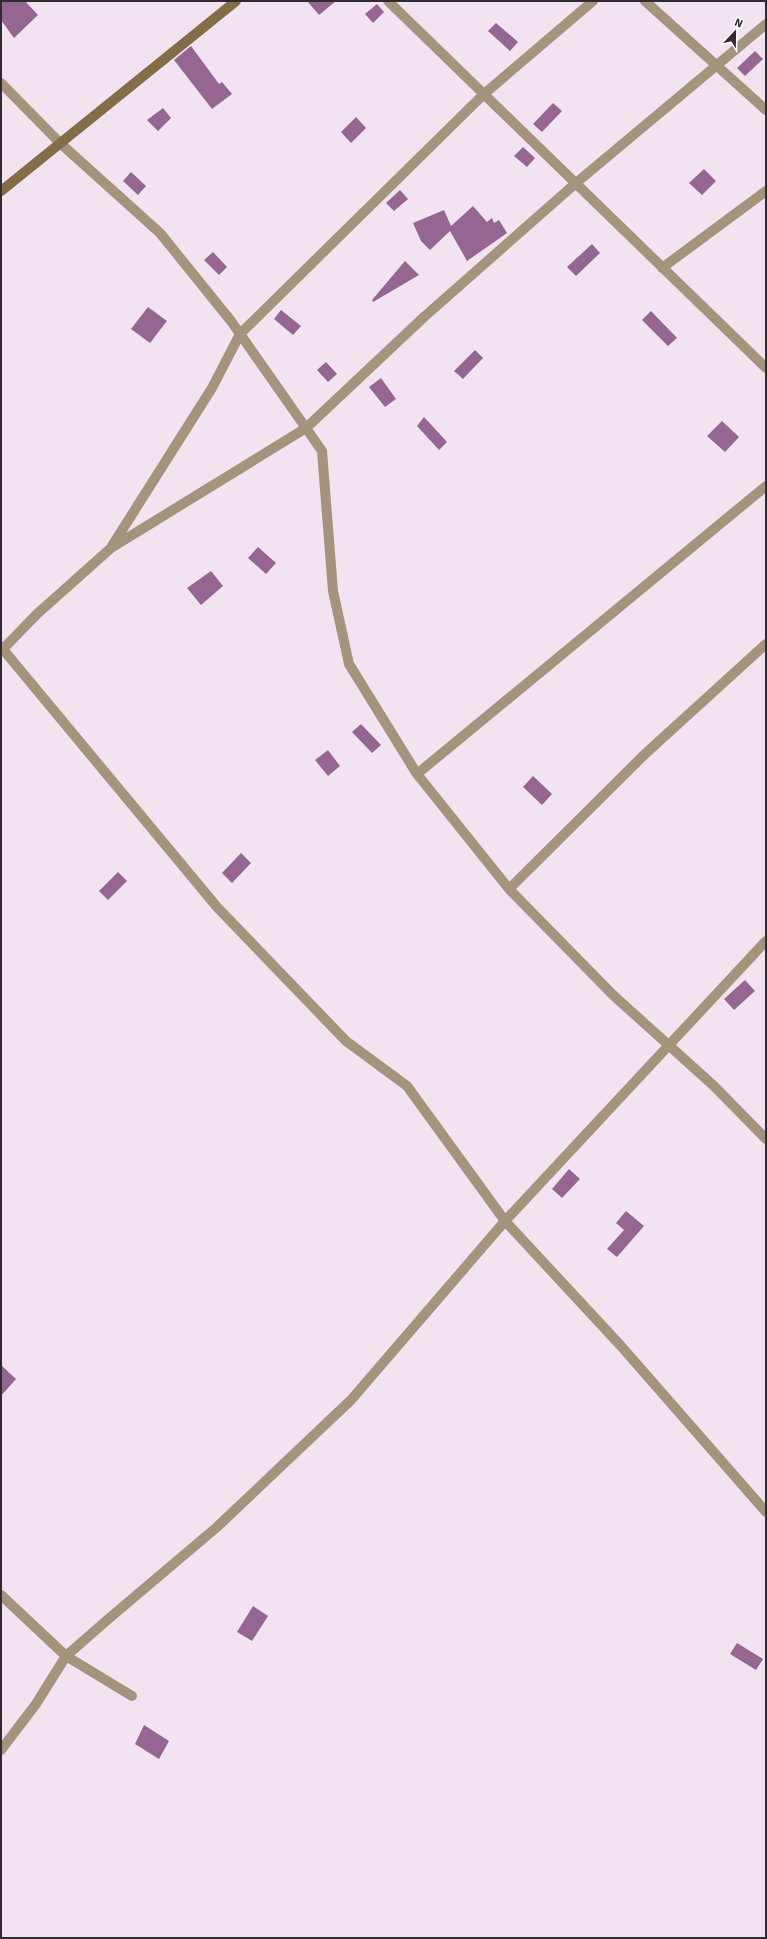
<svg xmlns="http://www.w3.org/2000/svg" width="767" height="1939" viewBox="0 0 767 1939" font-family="Signika,sans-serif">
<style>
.building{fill:#956691}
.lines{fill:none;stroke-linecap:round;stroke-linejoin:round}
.street{stroke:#a4947d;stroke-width:10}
.secondary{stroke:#836c48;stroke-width:10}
</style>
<rect width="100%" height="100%" fill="#f1e4f0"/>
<path class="building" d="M 1,1 L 25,1 L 38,15 L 14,38 L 1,20 Z
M 307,1 L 336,1 L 319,15 Z
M 377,4 L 384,12 L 373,23 L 365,14 Z
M 496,23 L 518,42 L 510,51 L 488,31 Z
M 191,46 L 219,84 L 222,82 L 232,94 L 212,109 L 174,60 Z
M 755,51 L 763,59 L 745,76 L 737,68 Z
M 553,103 L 562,111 L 542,132 L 533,124 Z
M 163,108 L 171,118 L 158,131 L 147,120 Z
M 356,117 L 366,128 L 351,143 L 341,132 Z
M 523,147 L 535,158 L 527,167 L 514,156 Z
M 704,169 L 716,181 L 702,195 L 689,183 Z
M 131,172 L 146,186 L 138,195 L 123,181 Z
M 400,190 L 408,199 L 394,211 L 386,203 Z
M 473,206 L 487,222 L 492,218 L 494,223 L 499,220 L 507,233 L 467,261 L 450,231 L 430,250 L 421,241 L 413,223 L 444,210 L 451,226 Z
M 592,244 L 600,253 L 576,276 L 567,267 Z
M 213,252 L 227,267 L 219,275 L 204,260 Z
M 405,261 L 419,275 L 373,302 L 372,300 Z
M 148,307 L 167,321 L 150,343 L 131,329 Z
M 281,310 L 301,326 L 293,335 L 274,319 Z
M 651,311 L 677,338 L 668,346 L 642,320 Z
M 475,350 L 483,358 L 463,379 L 454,371 Z
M 326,362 L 337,374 L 328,382 L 317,370 Z
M 381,378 L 396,399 L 385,407 L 369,387 Z
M 424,417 L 447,442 L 439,450 L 417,426 Z
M 722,421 L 739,437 L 725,452 L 707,436 Z
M 258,547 L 276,563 L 266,574 L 248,558 Z
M 211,571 L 223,586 L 201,605 L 187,588 Z
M 361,724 L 381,745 L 372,753 L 352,732 Z
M 328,750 L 340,766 L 328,776 L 315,760 Z
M 533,776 L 552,794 L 542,805 L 523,787 Z
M 241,853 L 251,863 L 232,883 L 222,873 Z
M 118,872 L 127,881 L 108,900 L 99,891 Z
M 745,980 L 755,991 L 734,1010 L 724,999 Z
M 569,1169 L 580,1179 L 562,1198 L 552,1189 Z
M 626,1211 L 644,1226 L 617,1257 L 607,1249 L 624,1230 L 616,1223 Z
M 1,1365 L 16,1379 L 1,1396 Z
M 253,1606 L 268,1616 L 252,1641 L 237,1632 Z
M 737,1643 L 763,1659 L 756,1670 L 730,1654 Z
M 144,1725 L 169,1741 L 159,1759 L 135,1744 Z"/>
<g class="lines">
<path class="street" d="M 388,1 L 766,368
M 645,1 L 766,110
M 1,83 L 60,143 L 160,233 L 231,321 L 322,451 L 333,591 L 349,664 L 417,774 L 509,889 L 613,995 L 714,1086 L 766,1139
M 662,268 L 766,191
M 112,546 L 212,388 L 240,334 L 484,94 L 593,1
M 1,647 L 217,907 L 346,1041 L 407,1086 L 505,1221 L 621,1346 L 766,1512
M 3,649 L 37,614 L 111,548 L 306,428 L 424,317 L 576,183 L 766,24
M 417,774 L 766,486
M 509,889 L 645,754 L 766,644
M 1,1595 L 66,1656 L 132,1696
M 1,1750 L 36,1704 L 66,1656 L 106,1621 L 217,1527 L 351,1400 L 505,1221 L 766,941"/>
<path class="secondary" d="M 1,191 L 236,1"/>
</g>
<rect width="767" height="1939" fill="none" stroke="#302b30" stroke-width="4"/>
<g transform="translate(735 32) rotate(22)" stroke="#ffffff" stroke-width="3" paint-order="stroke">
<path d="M0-3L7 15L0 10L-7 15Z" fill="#302b30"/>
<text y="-6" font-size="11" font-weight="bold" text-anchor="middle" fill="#302b30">N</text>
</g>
</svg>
